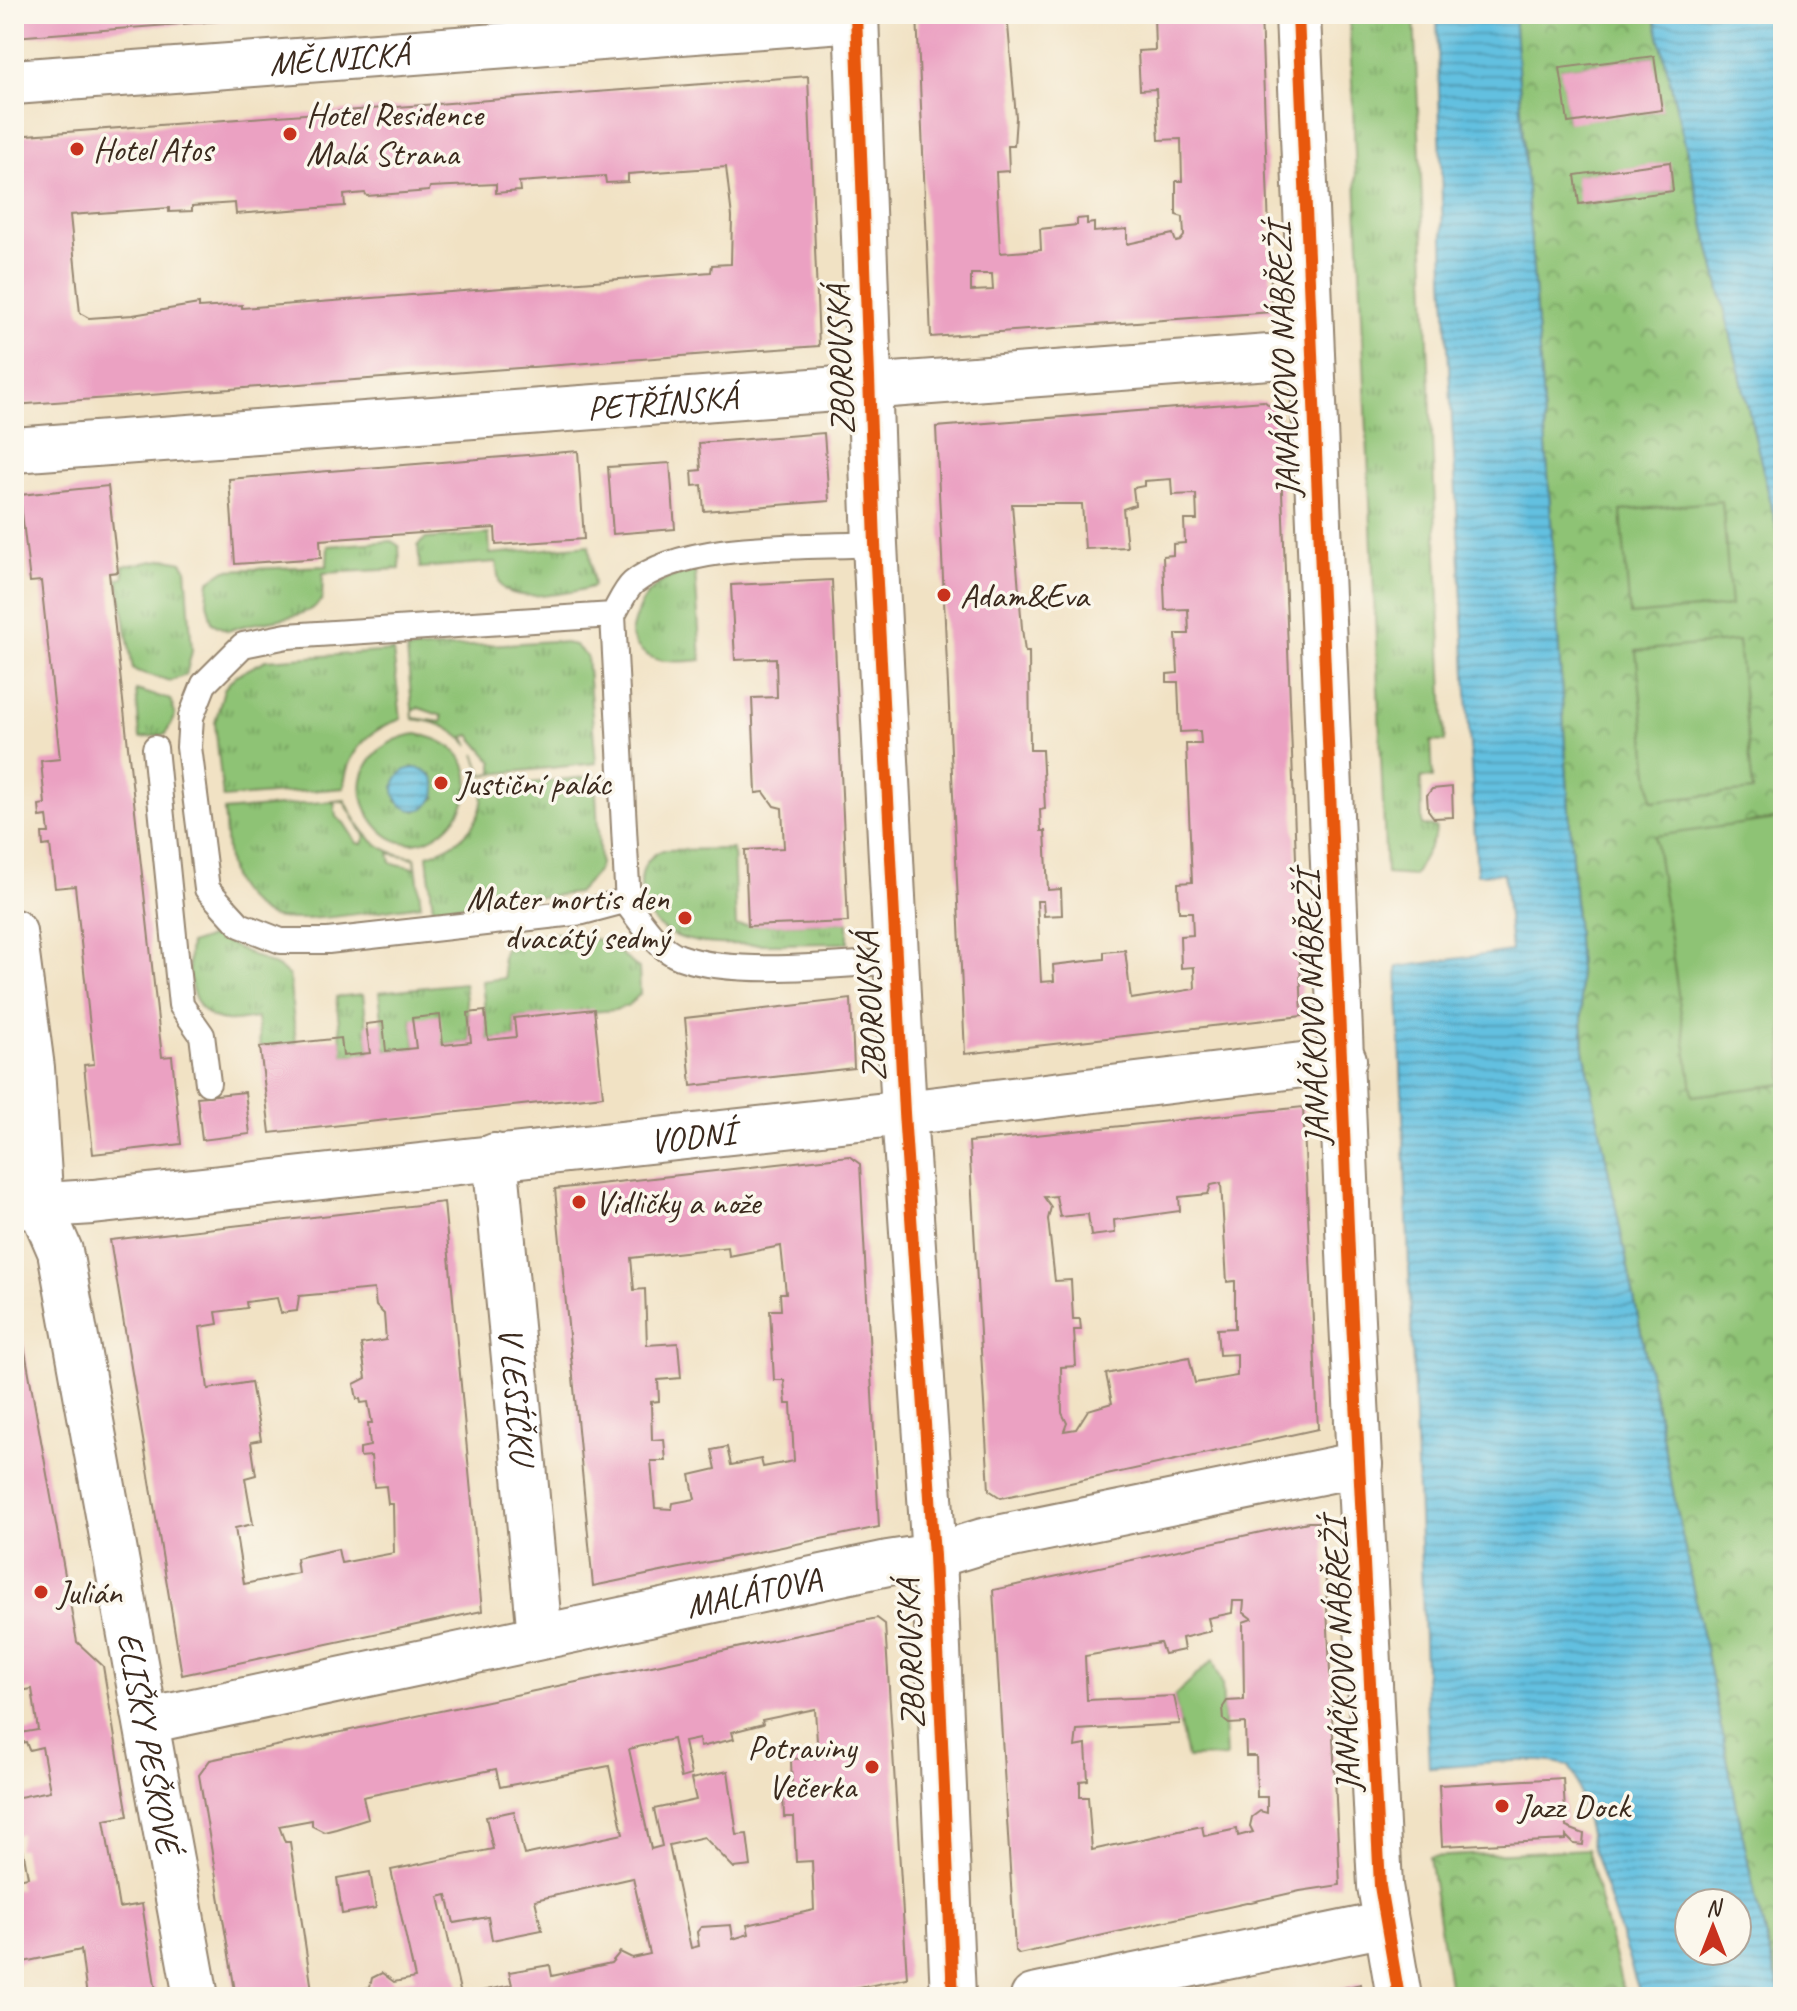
<svg xmlns="http://www.w3.org/2000/svg" width="1797" height="2011" viewBox="0 0 1797 2011" font-family="Caveat,sans-serif">
<style>
.grass{fill:url(#grass-tufts);stroke:#64764a;stroke-width:2;fill-rule:evenodd}
.park{fill:url(#park-crowns);stroke:#64764a;stroke-width:2;fill-rule:evenodd}
.garden{fill:#8ec375;stroke:#64764a;stroke-width:2}
.water{fill:url(#water-rules);stroke:#4e757f;stroke-width:2;fill-rule:evenodd}
.building{fill:#eba1c2;fill-rule:evenodd}
.lines{fill:none;stroke-linecap:round;stroke-linejoin:round}
.service-casing{stroke:#968671;stroke-width:28}
.minor-casing{stroke:#968671;stroke-width:48}
.tertiary-casing{stroke:#968671;stroke-width:48}
.service{stroke:#fff;stroke-width:24}
.minor{stroke:#fff;stroke-width:44}
.tertiary{stroke:#fff;stroke-width:44}
.cycleway-casing{stroke:#fbf7ec;stroke-width:17}
.cycleway{stroke:#e8590c;stroke-width:12}
.poi-dot{fill:#c8321e;stroke:#fbf7ec;stroke-width:3}
.labels{text-anchor:middle;dominant-baseline:central;stroke-width:7;stroke-linejoin:round;paint-order:stroke}
.street-label{font-size:34px;fill:#3b2a1e;stroke:#fbf7ec}
.poi-label{font-size:34px;fill:#3b2a1e;stroke:#fbf7ec;text-anchor:start}
</style>
<defs>
<pattern id="grass-tufts" width="24" height="20" patternUnits="userSpaceOnUse" patternTransform="scale(2)"><rect width="24" height="20" fill="#8ec375"/><path d="M3 7l-1-3M5 7V3M7 7l1-3M15 17l-1-3M17 17v-4M19 17l1-3" fill="none" stroke="#759f5f"/></pattern>
<pattern id="park-crowns" width="20" height="18" patternUnits="userSpaceOnUse" patternTransform="scale(2)"><rect width="20" height="18" fill="#8ec375"/><path d="M2 6a3 3 0 1 1 6 0M12 15a3 3 0 1 1 6 0" fill="none" stroke="#759f5f"/></pattern>
<pattern id="water-rules" width="6" height="5" patternUnits="userSpaceOnUse" patternTransform="scale(2)"><rect width="6" height="5" fill="#62c0e0"/><path d="M0 2.5h6" fill="none" stroke="#529cb5"/></pattern>
</defs>
<rect width="100%" height="100%" fill="#fbf7ec"/>
<filter id="ink" filterUnits="userSpaceOnUse"><feTurbulence type="fractalNoise" baseFrequency=".0125" numOctaves="2"/><feDisplacementMap in="SourceGraphic" scale="16" xChannelSelector="R" yChannelSelector="G"/><feConvolveMatrix kernelMatrix="1 2 1 2 8 2 1 2 1" color-interpolation-filters="sRGB"/></filter>
<filter id="wash" filterUnits="userSpaceOnUse"><feTurbulence type="fractalNoise" baseFrequency=".006" numOctaves="4" result="noise"/><feDisplacementMap in="SourceGraphic" scale="32" xChannelSelector="R" yChannelSelector="G"/><feGaussianBlur stdDeviation="1.8" result="paint"/><feColorMatrix in="noise" values="0 0 0 0 0 0 0 0 0 0 0 0 0 0 0 0 0 1.4 0 .05"/><feComposite in="paint" operator="in"/></filter>
<g filter="url(#wash)">
<rect width="100%" height="100%" fill="#f1e2c4"/>
<path class="grass" d="M 1349,14 L 1414,14 L 1445,742 L 1431,741 L 1433,778 L 1421,777 L 1422,826 L 1436,827 L 1435,836 L 1414,876 L 1386,874 Z
M 489,534 L 490,554 L 589,545 L 594,586 C 576,593 516,603 502,587 C 497,580 498,570 496,562 L 420,568 L 418,545 L 425,539 Z
M 392,541 L 399,546 L 400,569 L 323,573 L 322,600 C 304,623 255,618 228,631 L 212,623 L 207,602 L 209,581 L 226,570 L 327,566 L 328,546 Z
M 167,559 L 182,562 L 186,568 L 192,651 L 186,675 L 170,681 L 133,670 L 118,579 L 124,578 L 123,566 Z
M 695,571 L 701,660 C 673,663 642,666 631,634 C 638,597 657,576 695,571 Z
M 553,641 L 575,645 L 587,657 L 596,763 L 483,775 L 475,754 L 483,775 L 493,773 L 493,762 L 470,735 L 464,737 L 469,745 C 451,727 438,722 413,719 L 407,650 ZM 419,708 L 442,716 L 442,722 L 413,718 L 413,710 Z
M 393,651 L 401,719 C 368,730 346,753 344,788 L 223,798 L 215,723 L 224,689 L 235,676 L 266,660 Z
M 136,690 L 171,700 L 175,715 L 166,734 L 140,738 Z
M 417,734 C 533,756 424,900 371,818 C 345,778 375,739 417,734 ZM 412,767 L 432,775 L 436,798 L 416,811 L 396,801 Z
M 595,776 L 600,864 L 597,872 L 577,893 L 433,909 L 427,855 C 459,845 484,825 483,788 Z
M 345,800 C 360,833 377,854 415,857 L 421,905 C 387,909 295,927 267,915 C 258,911 245,898 239,890 C 224,871 227,834 224,811 ZM 334,801 L 344,801 L 365,837 L 362,844 L 357,843 L 344,823 L 336,817 ZM 389,853 L 415,858 L 416,868 L 391,863 Z
M 733,849 L 736,926 L 848,922 L 848,943 C 819,943 791,944 762,944 C 714,945 642,949 641,884 C 641,868 648,856 663,850 Z
M 555,933 L 606,941 L 639,969 L 640,994 L 629,1005 L 615,1010 L 514,1018 L 516,1037 L 488,1040 L 482,981 L 505,978 L 502,957 L 506,946 L 533,935 Z
M 213,936 L 281,969 L 289,976 L 296,1043 L 260,1047 L 257,1018 C 248,1019 236,1022 226,1021 C 190,1018 186,972 190,944 Z
M 464,983 L 471,1042 L 443,1045 L 412,1019 L 416,1048 L 386,1051 L 379,992 Z
M 363,994 L 370,1053 L 343,1056 L 336,997 Z"/>
<path class="park" d="M 1514,14 L 1654,14 L 1783,554 L 1783,1997 L 1756,1901 L 1584,1050 L 1548,472 ZM 1653,56 L 1661,110 L 1568,122 L 1561,68 ZM 1669,163 L 1673,191 L 1580,204 L 1576,175 Z
M 1587,1849 L 1625,1997 L 1451,1997 L 1429,1857 Z"/>
<path class="garden" d="M 1722,501 L 1731,606 L 1630,615 L 1621,511 Z
M 1738,641 L 1753,791 L 1652,801 L 1636,651 Z
M 1783,818 L 1783,1084 L 1693,1096 L 1655,836 Z
M 1213,1660 L 1222,1684 L 1226,1757 L 1187,1758 L 1174,1696 Z"/>
<path class="water" d="M 1437,14 L 1514,14 L 1548,472 L 1584,1050 L 1756,1901 L 1782,1997 L 1641,1997 L 1592,1847 L 1576,1778 L 1569,1766 C 1538,1754 1464,1766 1429,1767 L 1397,967 L 1511,951 L 1504,873 L 1477,874 L 1444,276 ZM 1689,1903 L 1737,1903 L 1737,1951 L 1689,1951 Z
M 1654,14 L 1783,14 L 1783,554 Z
M394 789a21 21 0 1 1 42 0a21 21 0 1 1-42 0Z"/>
<g id="blocks">
<path class="building" d="M 14,14 L 285,14 L 285,16 L 14,37 Z
M 917,14 L 1007,14 L 1016,117 L 1014,146 L 1008,146 L 1009,171 L 996,172 L 1000,253 L 1041,250 L 1040,229 L 1077,225 L 1077,219 L 1087,218 L 1087,224 L 1094,223 L 1094,232 L 1127,229 L 1127,244 L 1173,234 L 1176,242 L 1180,241 L 1184,236 L 1183,217 L 1176,215 L 1176,181 L 1182,181 L 1181,139 L 1159,140 L 1156,89 L 1140,90 L 1138,51 L 1155,50 L 1154,14 L 1261,14 L 1272,312 L 931,337 ZM 971,274 L 992,274 L 993,290 L 971,291 Z
M 1654,56 L 1662,110 L 1568,123 L 1560,68 Z
M 808,76 L 819,346 L 14,405 L 14,136 ZM 726,167 L 732,217 L 731,264 L 712,265 L 711,272 L 242,308 L 242,305 L 199,308 L 199,304 L 133,315 L 89,318 L 80,313 L 70,215 L 169,208 L 169,212 L 192,211 L 192,206 L 235,203 L 236,214 L 345,206 L 344,195 L 365,193 L 367,196 L 429,191 L 430,187 L 496,184 L 496,193 L 520,191 L 519,182 L 605,176 L 606,183 L 628,182 L 628,174 Z
M 1670,162 L 1673,191 L 1579,204 L 1575,175 Z
M 1264,401 L 1279,413 L 1302,1016 L 965,1054 L 936,427 ZM 1171,479 L 1172,495 L 1196,494 L 1197,520 L 1184,520 L 1185,543 L 1173,544 L 1173,555 L 1163,556 L 1165,610 L 1188,609 L 1189,634 L 1176,634 L 1178,673 L 1167,674 L 1167,682 L 1178,682 L 1180,732 L 1200,731 L 1201,744 L 1186,744 L 1192,882 L 1178,883 L 1179,912 L 1192,912 L 1193,935 L 1180,936 L 1181,968 L 1194,967 L 1195,989 L 1131,999 L 1125,950 L 1104,952 L 1104,959 L 1053,965 L 1054,981 L 1041,982 L 1037,901 L 1043,901 L 1044,916 L 1062,915 L 1061,889 L 1048,890 L 1045,831 L 1041,831 L 1040,810 L 1045,809 L 1042,750 L 1030,750 L 1029,652 L 1025,652 L 1022,628 L 1012,504 L 1082,504 L 1085,549 L 1127,547 L 1123,509 L 1135,505 L 1133,488 L 1144,486 L 1144,481 Z
M 824,433 L 829,501 L 704,511 L 702,485 L 693,486 L 692,471 L 701,470 L 699,443 Z
M 578,451 L 584,539 L 496,545 L 495,528 L 407,534 L 320,540 L 321,558 L 235,564 L 229,479 Z
M 670,463 L 675,529 L 613,534 L 608,467 Z
M 108,486 L 118,572 L 109,573 L 162,1057 L 172,1056 L 181,1144 L 93,1154 L 84,1065 L 94,1064 L 75,886 L 55,888 L 50,845 L 43,846 L 42,833 L 49,833 L 47,816 L 40,817 L 39,805 L 45,804 L 41,761 L 60,759 L 41,581 L 30,582 L 20,495 Z
M 832,580 L 848,922 L 748,926 L 745,850 L 784,848 L 782,808 L 774,806 L 764,792 L 756,793 L 752,698 L 777,697 L 776,658 L 735,660 L 731,585 Z
M 1452,787 L 1453,817 L 1434,818 L 1428,810 L 1427,795 L 1432,789 Z
M 851,999 L 854,1068 L 691,1086 L 685,1018 Z
M 594,1009 L 603,1096 L 270,1133 L 260,1047 L 341,1038 L 343,1056 L 370,1053 L 366,1024 L 383,1022 L 386,1051 L 416,1048 L 412,1018 L 440,1015 L 443,1045 L 471,1042 L 468,1013 L 485,1011 L 488,1040 L 516,1037 L 514,1018 Z
M 245,1092 L 250,1134 L 202,1140 L 197,1097 Z
M 1303,1107 L 1318,1429 L 1001,1498 L 989,1490 L 969,1142 ZM 1221,1183 L 1227,1282 L 1235,1281 L 1235,1328 L 1217,1329 L 1219,1355 L 1237,1354 L 1237,1376 L 1195,1383 L 1189,1357 L 1106,1374 L 1112,1403 L 1088,1410 L 1076,1429 L 1064,1431 L 1067,1423 L 1062,1413 L 1061,1367 L 1076,1366 L 1074,1330 L 1081,1330 L 1080,1319 L 1073,1319 L 1071,1280 L 1055,1281 L 1048,1219 L 1051,1207 L 1044,1197 L 1056,1196 L 1060,1217 L 1088,1214 L 1091,1236 L 1115,1233 L 1114,1220 L 1180,1211 L 1179,1197 L 1208,1194 L 1211,1185 Z
M 849,1156 L 860,1164 L 879,1527 L 593,1586 L 555,1189 ZM 781,1246 L 786,1293 L 780,1293 L 781,1310 L 770,1310 L 774,1380 L 784,1380 L 786,1404 L 791,1404 L 794,1461 L 763,1467 L 761,1459 L 731,1465 L 727,1447 L 712,1450 L 716,1469 L 690,1475 L 695,1499 L 673,1503 L 672,1509 L 655,1508 L 651,1461 L 666,1461 L 664,1439 L 652,1440 L 651,1402 L 659,1401 L 658,1380 L 681,1378 L 678,1343 L 647,1345 L 645,1289 L 634,1290 L 631,1258 L 728,1247 L 729,1256 Z
M 444,1202 L 482,1611 L 182,1675 L 110,1240 ZM 374,1289 L 376,1306 L 384,1314 L 386,1340 L 361,1344 L 366,1378 L 354,1384 L 357,1399 L 360,1399 L 361,1403 L 368,1402 L 372,1423 L 368,1423 L 370,1446 L 360,1448 L 360,1457 L 371,1456 L 374,1487 L 386,1486 L 388,1504 L 393,1504 L 394,1553 L 341,1563 L 338,1549 L 296,1558 L 298,1573 L 244,1584 L 235,1528 L 253,1524 L 245,1478 L 256,1475 L 251,1442 L 261,1440 L 251,1382 L 208,1389 L 200,1327 L 218,1324 L 216,1312 L 247,1308 L 246,1302 L 277,1298 L 281,1313 L 297,1311 L 299,1296 Z
M 15,1295 L 77,1642 L 103,1666 L 128,1816 L 104,1820 L 119,1908 L 142,1904 L 157,1997 L 87,1997 L 81,1950 L 14,1964 L 14,1890 L 20,1889 L 18,1879 L 28,1877 L 23,1849 L 18,1849 L 21,1834 L 14,1835 L 14,1798 L 50,1791 L 42,1747 L 29,1750 L 26,1742 L 15,1744 L 14,1740 L 14,1734 L 38,1730 L 32,1689 L 14,1692 Z
M 1308,1522 L 1323,1522 L 1340,1885 L 1300,1891 L 1019,1954 L 1015,1950 L 993,1590 ZM 1233,1601 L 1244,1601 L 1243,1612 L 1252,1619 L 1243,1622 L 1244,1700 L 1227,1701 L 1223,1707 L 1224,1720 L 1229,1724 L 1245,1723 L 1246,1756 L 1256,1756 L 1257,1797 L 1267,1797 L 1267,1813 L 1260,1811 L 1252,1817 L 1250,1826 L 1253,1832 L 1238,1836 L 1237,1829 L 1204,1836 L 1202,1826 L 1092,1850 L 1088,1797 L 1080,1797 L 1080,1781 L 1088,1780 L 1086,1745 L 1075,1747 L 1077,1730 L 1180,1724 L 1174,1696 L 1087,1700 L 1085,1656 L 1160,1643 L 1164,1654 L 1184,1650 L 1182,1638 L 1211,1631 L 1208,1618 L 1232,1613 Z
M 877,1618 L 885,1624 L 907,1978 L 815,1997 L 352,1997 L 351,1991 L 370,1987 L 372,1978 L 382,1973 L 394,1982 L 415,1978 L 391,1870 L 493,1849 L 486,1817 L 514,1811 L 524,1855 L 623,1834 L 609,1766 L 500,1787 L 496,1769 L 363,1797 L 368,1819 L 336,1829 L 324,1832 L 312,1826 L 312,1820 L 279,1826 L 285,1842 L 290,1842 L 313,1997 L 236,1997 L 199,1775 L 210,1760 ZM 815,1709 L 818,1758 L 791,1759 L 792,1792 L 783,1793 L 784,1817 L 794,1817 L 796,1862 L 812,1861 L 814,1910 L 747,1925 L 749,1934 L 733,1939 L 731,1925 L 701,1927 L 697,1932 L 699,1946 L 691,1948 L 669,1845 L 704,1837 L 734,1868 L 751,1866 L 747,1834 L 737,1835 L 728,1771 L 691,1779 L 696,1800 L 654,1809 L 662,1846 L 651,1849 L 629,1749 L 673,1739 L 681,1778 L 691,1775 L 684,1742 L 699,1739 L 700,1747 L 734,1739 L 732,1732 L 763,1724 L 762,1720 ZM 633,1878 L 650,1954 L 632,1958 L 620,1952 L 611,1963 L 552,1976 L 550,1965 L 509,1972 L 512,1985 L 461,1995 L 439,1897 L 447,1895 L 454,1923 L 488,1917 L 492,1940 L 542,1930 L 535,1900 Z
M 1563,1778 L 1566,1827 L 1584,1834 L 1583,1845 L 1574,1844 L 1566,1836 L 1566,1840 L 1442,1846 L 1439,1785 Z
M 370,1872 L 376,1908 L 342,1914 L 337,1878 Z
M 1361,1984 L 1363,1997 L 1314,1997 L 1321,1993 Z"/>
</g>
</g>
<g filter="url(#ink)">
<use href="#blocks" fill-opacity="0" stroke="#968671" stroke-width="2"/>
<g class="lines">
<g class="service-casing">
<path id="service" d="M 875,544 C 808,548 686,540 633,583 C 625,590 619,605 613,615 L 628,905 C 642,923 658,949 680,957 C 736,977 836,965 896,961
M 613,615 L 287,636 L 243,645 L 204,684 L 191,717 L 189,747 L 207,889 L 240,925 L 281,941 L 328,941 L 583,912 L 628,900
M 155,748 L 181,1005 L 202,1035 L 208,1083"/>
</g>
<g class="minor-casing">
<g id="minor">
<path d="M 856,14 L 875,544 L 904,1113 L 934,1556 L 953,1997"/>
<path d="M 1298,14 L 1351,1300 L 1380,1886 L 1399,1997"/>
<path id="s1" d="M 14,82 L 856,19"/>
<path id="s2" d="M 14,450 L 1310,354"/>
<path d="M 14,932 L 32,1068 L 41,1207"/>
<path id="s3" d="M 495,1156 L 540,1636"/>
<path id="s4" d="M 14,1207 L 93,1202 L 904,1113 L 1344,1060"/>
<path id="s5" d="M 147,1721 L 888,1563 L 934,1556 L 983,1541 L 1360,1464"/>
<path d="M 1033,1997 L 1386,1924"/>
</g>
</g>
<g class="tertiary-casing">
<g id="tertiary">
<path id="s6" d="M 14,1167 L 41,1207 L 60,1251 L 196,1997"/>
</g>
</g>
<use href="#service" class="service"/>
<use href="#minor" class="minor"/>
<use href="#tertiary" class="tertiary"/>
<g class="cycleway-casing">
<path id="cycleway" d="M 856,14 L 875,544 L 904,1113 L 934,1556 L 953,1997
M 1298,14 L 1351,1300 L 1380,1886 L 1399,1997"/>
</g>
<use href="#cycleway" class="cycleway"/>
</g>
</g>
<g class="poi-dot">
<circle cx="290" cy="134" r="8"/>
<circle cx="77" cy="149" r="8"/>
<circle cx="944" cy="595" r="8"/>
<circle cx="441" cy="783" r="8"/>
<circle cx="685" cy="918" r="8"/>
<circle cx="579" cy="1202" r="8"/>
<circle cx="41" cy="1592" r="8"/>
<circle cx="872" cy="1767" r="8"/>
<circle cx="1502" cy="1806" r="8"/>
</g>
<g class="labels">
<g class="street-label">
<text stroke="none"><textPath href="#s1" startOffset="326">MĚLNICKÁ</textPath></text>
<text transform="translate(840 360) rotate(-92)">ZBOROVSKÁ</text>
<text transform="translate(1283 360) rotate(-92)">JANÁČKOVO NÁBŘEŽÍ</text>
<text stroke="none"><textPath href="#s2" startOffset="650">PETŘÍNSKÁ</textPath></text>
<text transform="translate(870 1007) rotate(-93)">ZBOROVSKÁ</text>
<text transform="translate(1312 1008) rotate(-92)">JANÁČKOVO NÁBŘEŽÍ</text>
<text stroke="none"><textPath href="#s4" startOffset="682">VODNÍ</textPath></text>
<text stroke="none"><textPath href="#s3" startOffset="240">V LESÍČKU</textPath></text>
<text stroke="none"><textPath href="#s5" startOffset="620">MALÁTOVA</textPath></text>
<text transform="translate(910 1654) rotate(-92)">ZBOROVSKÁ</text>
<text transform="translate(1341 1655) rotate(-93)">JANÁČKOVO NÁBŘEŽÍ</text>
<text stroke="none"><textPath href="#s6" startOffset="596">ELIŠKY PEŠKOVÉ</textPath></text>
</g>
<g class="poi-label">
<text x="306" y="114">Hotel Residence<tspan x="306" dy="39">Malá Strana</tspan></text>
<text x="93" y="149">Hotel Atos</text>
<text x="960" y="595">Adam&amp;Eva</text>
<text x="457" y="783">Justiční palác</text>
<text x="669" y="898" text-anchor="end">Mater mortis den<tspan x="669" dy="39">dvacátý sedmý</tspan></text>
<text x="595" y="1202">Vidličky a nože</text>
<text x="57" y="1592">Julián</text>
<text x="856" y="1747" text-anchor="end">Potraviny<tspan x="856" dy="39">Večerka</tspan></text>
<text x="1518" y="1806">Jazz Dock</text>
</g>
</g>
<rect width="1797" height="2011" fill="none" stroke="#fbf7ec" stroke-width="48"/>
<g transform="translate(1713 1927)"><circle r="38" fill="#fbf7ec" stroke="#aea59a" stroke-width="2"/>
<path d="M0-6L14 30L0 20L-14 30Z" fill="#c8321e"/>
<text y="-12" font-size="22" font-weight="bold" text-anchor="middle" fill="#3b2a1e">N</text>
</g>
</svg>
